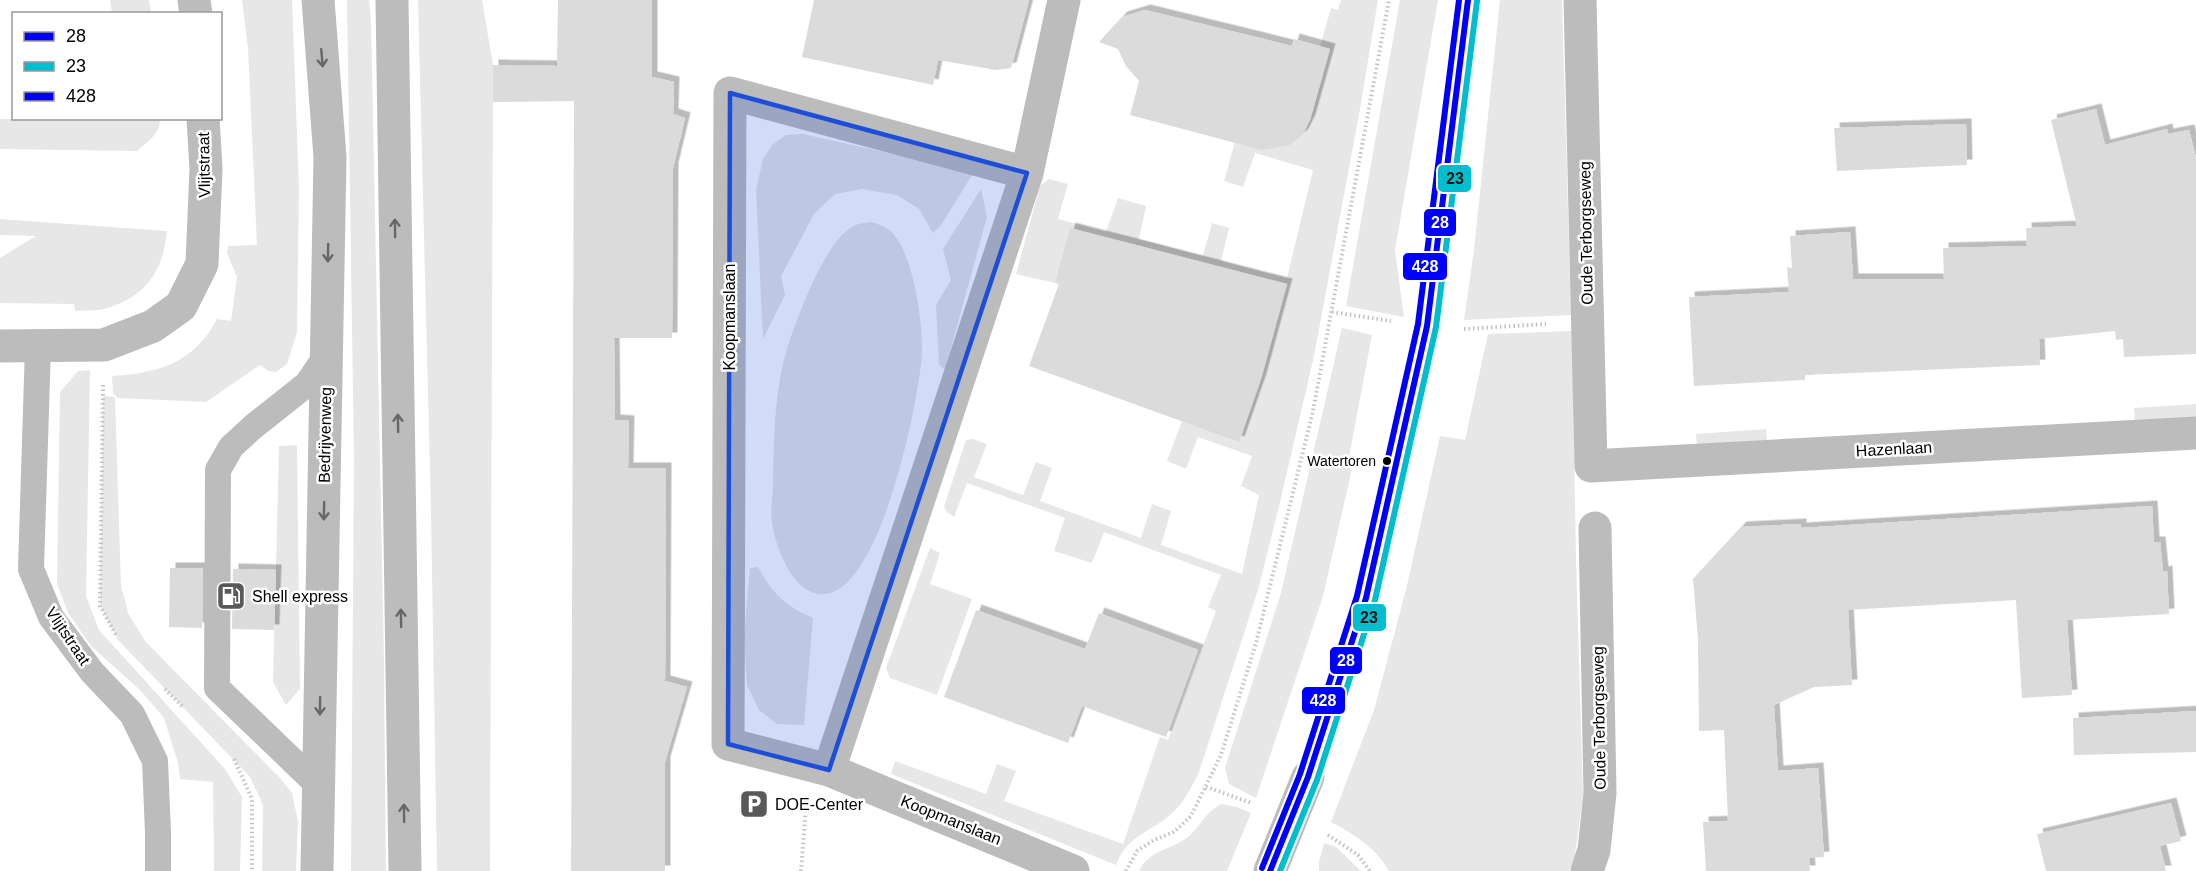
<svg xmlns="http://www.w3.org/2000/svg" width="2196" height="871" viewBox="0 0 2196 871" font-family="Helvetica,sans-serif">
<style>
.green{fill:#e7e7e7}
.building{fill:#dbdbdb;filter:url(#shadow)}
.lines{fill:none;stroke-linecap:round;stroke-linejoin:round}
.path{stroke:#c2c2c2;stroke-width:4;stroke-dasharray:1.5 3;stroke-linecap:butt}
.service{stroke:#bcbcbc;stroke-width:26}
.minor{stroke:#bcbcbc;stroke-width:33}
.primary{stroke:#bcbcbc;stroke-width:33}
.bus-1-casing{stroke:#fff;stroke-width:10}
.bus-2-casing{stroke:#fff;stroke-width:10}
.bus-3-casing{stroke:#fff;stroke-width:10}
.bus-1{stroke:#00f;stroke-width:6}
.bus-2{stroke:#00becd;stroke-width:6}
.bus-3{stroke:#00f;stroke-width:6}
.oneway{stroke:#676767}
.marked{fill:#1d4ed8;fill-opacity:0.2;stroke:#1d4ed8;stroke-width:4.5;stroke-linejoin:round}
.bus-dot{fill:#000;stroke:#fff;stroke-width:2}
.labels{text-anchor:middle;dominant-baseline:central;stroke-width:5;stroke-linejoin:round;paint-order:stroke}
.bus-label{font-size:14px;fill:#000;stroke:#fff;text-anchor:end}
.street-label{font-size:16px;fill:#000;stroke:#fff}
.poi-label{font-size:16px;fill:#000;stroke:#fff;text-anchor:start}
.line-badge{stroke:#fff;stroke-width:2}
.badge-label{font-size:16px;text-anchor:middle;font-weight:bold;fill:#fff}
.pale-badge-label{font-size:16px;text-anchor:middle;font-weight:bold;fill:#111}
</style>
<defs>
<filter id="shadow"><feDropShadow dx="5.5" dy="-5.5" stdDeviation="0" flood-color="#0004"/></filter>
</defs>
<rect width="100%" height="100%" fill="#fff"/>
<path class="green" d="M 110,0 L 149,0 L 151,13 L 112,13 Z
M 242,0 L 292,0 L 299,187 L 297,332 L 287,364 L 276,372 L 268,371 L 260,365 L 206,402 L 117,398 L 113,393 L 112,376 C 159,373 194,363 217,319 L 231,321 L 237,277 L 227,253 L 228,246 L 257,245 L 248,48 Z
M 347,0 L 369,0 L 371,19 L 384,660 L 386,871 L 351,871 L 354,459 Z
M 418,0 L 482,0 L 493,65 L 490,871 L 437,871 L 431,512 Z
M 1341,0 L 1378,0 L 1360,109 L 1314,356 L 1281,498 L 1258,590 L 1198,775 C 1190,789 1184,803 1171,814 C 1150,833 1127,835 1116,865 L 891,774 L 895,761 L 986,794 L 997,764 L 1016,771 L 1004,801 L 1123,844 L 1160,737 L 1168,740 L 1216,611 L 1208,607 L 1221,575 L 1104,532 L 1092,563 L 1054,551 L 1065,518 L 967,483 L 954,517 L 947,512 L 944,507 L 966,440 L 973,439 L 987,444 L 974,477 L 1023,495 L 1036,462 L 1052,468 L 1040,501 L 1141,538 L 1152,504 L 1171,511 L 1161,545 L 1242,574 L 1259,495 L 1241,486 L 1252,456 L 1198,437 L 1186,469 L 1167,461 L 1182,421 L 1286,285 L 1055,283 L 1016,274 L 1040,186 L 1049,179 L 1068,184 L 1058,219 L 1106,232 L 1118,198 L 1146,206 L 1139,239 L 1203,256 L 1212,223 L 1229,228 L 1221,261 L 1287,278 L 1313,170 L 1255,153 L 1243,187 L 1224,181 L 1238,131 L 1287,45 L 1318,54 L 1331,8 L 1338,10 Z
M 1400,0 L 1438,0 L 1395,250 L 1404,317 L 1346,306 Z
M 1500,0 L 1562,0 L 1571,315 L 1464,320 L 1474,250 Z
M 0,119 L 160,118 C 161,134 148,141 137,151 L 0,149 Z
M 803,134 L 974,172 L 941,225 L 933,233 L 919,209 L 897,195 L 862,189 L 835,194 L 814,214 L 781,276 L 785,295 L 763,339 L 756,190 L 763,159 L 772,145 L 786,135 Z
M 981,189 L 987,217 L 945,370 L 939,364 L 936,305 L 951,280 L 943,249 Z
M 0,219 L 167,231 C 163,272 145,298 104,309 C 95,311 84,310 75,311 L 74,304 L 0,303 L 0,258 L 36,236 L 0,235 Z
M 872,222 C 877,224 884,226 888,229 C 913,246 923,324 922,353 C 920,396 878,613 814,593 C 790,586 775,545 772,522 C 770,510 773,495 773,482 C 774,442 774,399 784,360 C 792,329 825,238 854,226 C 859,223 866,223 872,222 Z
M 1342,328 L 1372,335 L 1349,457 L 1354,460 L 1323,596 L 1256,798 L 1229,784 L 1225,768 L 1281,593 Z
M 1572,331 L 1576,559 L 1583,795 L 1575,855 L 1569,871 L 1389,871 C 1375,847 1355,835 1331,822 L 1374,710 L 1406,590 L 1440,436 L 1465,440 L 1488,334 Z
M 90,370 L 86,596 L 99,630 L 225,769 L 242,797 L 240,871 L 214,871 L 213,782 L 180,779 L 178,763 L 164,718 L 140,690 L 91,646 L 68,613 L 57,584 L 60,392 L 78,371 Z
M 103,396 L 115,397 L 121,586 L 128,613 L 145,641 L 281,779 L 292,793 L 298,821 L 296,871 L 262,871 L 263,805 L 250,777 L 118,640 L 100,606 Z
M 2196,404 L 2196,417 L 2135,421 L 2134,408 Z
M 1766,429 L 1767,442 L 1697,446 L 1696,434 Z
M 297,445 L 300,689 L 286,705 L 273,682 L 279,446 Z
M 930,548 L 940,553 L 930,584 L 972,599 L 937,695 L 890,678 L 886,668 Z
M 758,567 C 773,594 784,605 813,618 L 804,725 L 777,724 L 759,710 L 747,685 L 744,635 L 750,568 Z
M 1221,804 L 1237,807 L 1251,813 L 1227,871 L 1139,871 C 1150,849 1170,851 1188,837 C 1201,826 1204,813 1221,804 Z
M 1324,843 L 1336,847 L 1361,871 L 1319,871 L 1319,862 Z"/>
<path class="building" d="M 558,0 L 652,0 L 652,77 L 674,82 L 673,114 L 685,118 L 673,168 L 672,338 L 614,338 L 615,420 L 629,421 L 628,468 L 666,468 L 665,681 L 687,687 L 665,762 L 665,871 L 571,871 L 574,101 L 493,102 L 493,65 L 557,66 Z
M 814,0 L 1029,0 L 1011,68 L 996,70 L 938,60 L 933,85 L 802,57 Z
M 1145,10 L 1292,46 L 1294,39 L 1330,49 L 1310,120 L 1303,134 L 1290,145 L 1262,150 L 1130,115 L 1139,81 L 1126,66 L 1118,49 L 1099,42 L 1122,17 Z
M 2096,109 L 2105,145 L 2167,129 L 2168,134 L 2189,130 L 2196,158 L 2196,354 L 2124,357 L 2123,339 L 2116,340 L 2115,331 L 2039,339 L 2040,365 L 1805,375 L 1805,380 L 1694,386 L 1689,297 L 1789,292 L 1787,267 L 1792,268 L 1790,236 L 1850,232 L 1853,279 L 1944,279 L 1943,248 L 2027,246 L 2026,228 L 2077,226 L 2051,120 Z
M 1966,124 L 1967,165 L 1837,171 L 1834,128 Z
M 1070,228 L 1287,284 L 1261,379 L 1239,442 L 1029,366 L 1059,284 L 1055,283 Z
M 2152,506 L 2154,542 L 2160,542 L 2163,572 L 2167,571 L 2169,614 L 2067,620 L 2072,695 L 2022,698 L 2016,600 L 1848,610 L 1852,685 L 1814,687 L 1774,705 L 1778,771 L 1818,768 L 1824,857 L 1809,858 L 1810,871 L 1706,871 L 1703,822 L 1728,821 L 1724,730 L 1699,731 L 1698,639 L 1693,579 L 1741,527 L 1801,524 L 1801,528 Z
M 170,568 L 203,568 L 202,628 L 169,627 Z
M 233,569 L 276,570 L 274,630 L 232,629 Z
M 976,610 L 1085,649 L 1099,613 L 1198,650 L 1166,737 L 1082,706 L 1068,743 L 944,697 Z
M 2196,711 L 2196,752 L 2074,755 L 2073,718 Z
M 2171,803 L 2181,841 L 2160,846 L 2166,871 L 2046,871 L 2037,834 Z"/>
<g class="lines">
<path class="path" d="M 1332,312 L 1391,321
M 1464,329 L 1546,324
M 103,385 L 100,606 L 117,637
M 165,689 L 183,707
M 234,759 L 252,799 L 252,871
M 1206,787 L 1252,803
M 1328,835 L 1358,855 L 1370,871
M 801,871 L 806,807
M 1126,871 L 1137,851 L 1154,840 L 1174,832 L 1191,816 L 1221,755 L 1256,643 L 1313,411 L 1389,0"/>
<path class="service" d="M 38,346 L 31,569 L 51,617 L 92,672 L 132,714 L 155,761 L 158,833 L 158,871
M 1308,777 L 1366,598 L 1427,326 L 1468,0
M 318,785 L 217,688 L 218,470 L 231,447 L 254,426 L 307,384 L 326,356"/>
<path class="minor" d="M 194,0 L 196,14
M 1064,0 L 1027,173 L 829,770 L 1073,871
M 1580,0 L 1591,466 L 2196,433
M 0,346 L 104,345 L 153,326 L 181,306 L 202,264 L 206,169 L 203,118
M 829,770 L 728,744 L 730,93 L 1027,173
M 1270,871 L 1308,777
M 1587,871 L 1594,850 L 1600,793 L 1595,528"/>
<path class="primary" d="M 392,0 L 405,871
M 317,871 L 330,157 L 318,0"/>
<g class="bus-1-casing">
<path id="bus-1" d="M 1270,871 L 1308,777 L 1366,598 L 1427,326 L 1468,0"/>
</g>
<g class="bus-2-casing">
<path id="bus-2" d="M 1280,871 L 1317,780 L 1375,600 L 1436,327 L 1477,1"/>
</g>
<g class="bus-3-casing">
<path id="bus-3" d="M 1262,868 L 1300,774 L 1357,596 L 1418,324 L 1459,0"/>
</g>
<use href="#bus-1" class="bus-1"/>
<use href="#bus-2" class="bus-2"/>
<use href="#bus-3" class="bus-3"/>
</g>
<defs><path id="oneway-shaft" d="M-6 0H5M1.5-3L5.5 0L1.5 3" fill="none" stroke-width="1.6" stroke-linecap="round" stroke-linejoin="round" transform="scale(1.5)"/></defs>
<g class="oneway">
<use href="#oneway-shaft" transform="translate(322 58) rotate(85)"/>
<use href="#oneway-shaft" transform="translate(395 228) rotate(-91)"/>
<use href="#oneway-shaft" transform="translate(328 253) rotate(91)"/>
<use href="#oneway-shaft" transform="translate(398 423) rotate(-91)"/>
<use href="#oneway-shaft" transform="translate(324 511) rotate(91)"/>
<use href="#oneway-shaft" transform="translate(401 618) rotate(-91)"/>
<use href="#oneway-shaft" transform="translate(320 706) rotate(91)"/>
<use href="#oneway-shaft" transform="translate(404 813) rotate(-91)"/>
</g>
<path class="marked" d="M 730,93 L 1027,173 L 829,770 L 728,744 Z"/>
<defs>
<g id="fuel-square" transform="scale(1.5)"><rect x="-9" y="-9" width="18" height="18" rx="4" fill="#595959" stroke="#fff"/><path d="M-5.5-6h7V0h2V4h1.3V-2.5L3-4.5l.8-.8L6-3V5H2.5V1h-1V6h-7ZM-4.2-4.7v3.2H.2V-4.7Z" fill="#fff"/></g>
<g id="parking-square" transform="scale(1.5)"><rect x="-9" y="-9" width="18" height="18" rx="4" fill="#595959" stroke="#fff"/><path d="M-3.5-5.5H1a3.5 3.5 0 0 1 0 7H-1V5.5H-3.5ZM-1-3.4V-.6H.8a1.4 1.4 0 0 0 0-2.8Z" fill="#fff"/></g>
</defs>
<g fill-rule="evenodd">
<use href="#fuel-square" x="231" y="596"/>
<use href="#parking-square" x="754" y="804"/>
</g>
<circle class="bus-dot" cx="1387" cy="461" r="5"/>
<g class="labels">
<g class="bus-label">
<text x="1376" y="461">Watertoren</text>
</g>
<g class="street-label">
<text transform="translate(204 165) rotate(-91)">Vlijtstraat</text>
<text transform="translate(1586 233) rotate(-91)">Oude Terborgseweg</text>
<text transform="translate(729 317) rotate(-90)">Koopmanslaan</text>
<text transform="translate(325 435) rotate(-89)">Bedrijvenweg</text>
<text transform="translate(1894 449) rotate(-3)">Hazenlaan</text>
<text transform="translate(68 636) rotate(56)">Vlijtstraat</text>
<text transform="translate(1599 718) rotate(-91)">Oude Terborgseweg</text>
<text transform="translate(951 820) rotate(22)">Koopmanslaan</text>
</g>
<g class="poi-label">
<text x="252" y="596">Shell express</text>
<text x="775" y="804">DOE-Center</text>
</g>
</g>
<g class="line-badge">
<rect x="1437" y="164" width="35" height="29" rx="6" fill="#00becd"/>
<rect x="1423" y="208" width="34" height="29" rx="6" fill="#00f"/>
<rect x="1402" y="252" width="46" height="29" rx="6" fill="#00f"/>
<rect x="1352" y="603" width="35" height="29" rx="6" fill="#00becd"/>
<rect x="1329" y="646" width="34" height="29" rx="6" fill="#00f"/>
<rect x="1301" y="686" width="45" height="29" rx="6" fill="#00f"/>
</g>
<g class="badge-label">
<text x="1440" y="228">28</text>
<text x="1425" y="272">428</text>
<text x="1346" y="666">28</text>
<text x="1323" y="706">428</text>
</g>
<g class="pale-badge-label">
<text x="1455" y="184">23</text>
<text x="1369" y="623">23</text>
</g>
<rect x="12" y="12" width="210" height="108" fill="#ffffff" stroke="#999999" stroke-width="1.5"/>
<rect x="24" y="32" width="30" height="9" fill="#0000ff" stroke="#999999" stroke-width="1.5"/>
<text x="66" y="42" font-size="18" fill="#000000">28</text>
<rect x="24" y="62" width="30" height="9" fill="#00becd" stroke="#999999" stroke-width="1.5"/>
<text x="66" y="72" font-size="18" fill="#000000">23</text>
<rect x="24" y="92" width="30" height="9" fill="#0000ff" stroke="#999999" stroke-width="1.5"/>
<text x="66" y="102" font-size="18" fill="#000000">428</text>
</svg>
